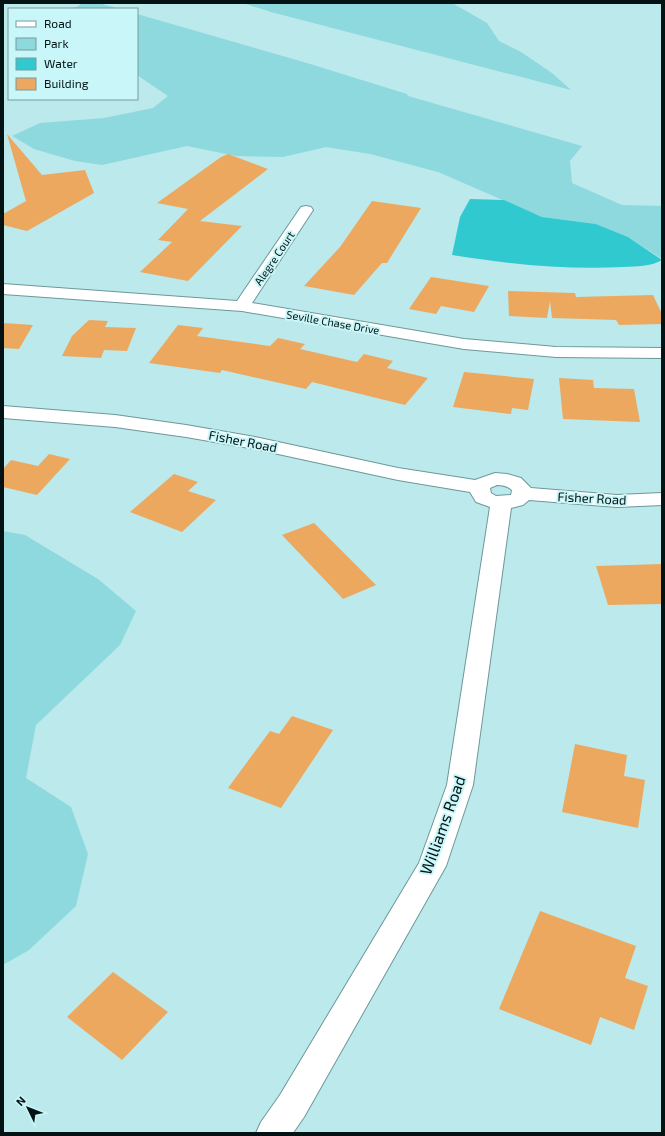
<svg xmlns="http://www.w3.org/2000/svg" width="665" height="1136" viewBox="0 0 665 1136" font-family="'Exo 2',sans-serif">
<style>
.green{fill:#8ed9dd}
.water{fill:#30c9d0}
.building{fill:#eca85f}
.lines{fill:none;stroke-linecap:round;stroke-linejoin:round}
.minor-casing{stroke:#6d989a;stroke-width:2}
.minor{fill:#fff;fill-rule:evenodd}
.labels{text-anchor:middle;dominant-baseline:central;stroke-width:4;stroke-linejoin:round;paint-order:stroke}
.far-street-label{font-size:11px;fill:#031314;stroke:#c9f6f8}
.street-label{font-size:13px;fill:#031314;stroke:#c9f6f8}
.near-street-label{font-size:16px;fill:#031314;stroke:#c9f6f8}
</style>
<rect width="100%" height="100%" fill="#bce9eb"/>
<path class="green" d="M 82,3 L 99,3 L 119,9 L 65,9 L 77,7 Z
M 243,3 L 452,3 L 487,23 L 499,41 L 521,52 L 552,73 L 571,90 L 271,12 Z
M 137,14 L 307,63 L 407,94 L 408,96 L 582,146 L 570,161 L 572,183 L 622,205 L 662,206 L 662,259 L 628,237 L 596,224 L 542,217 L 438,172 L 370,154 L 326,147 L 283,157 L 236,156 L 187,146 L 102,165 L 75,161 L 34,149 L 12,136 L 40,123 L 104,118 L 153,108 L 168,96 L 137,75 Z
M 3,531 L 25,535 L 98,579 L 136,611 L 120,645 L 36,725 L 26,778 L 71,807 L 88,854 L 76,906 L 29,950 L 3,965 Z"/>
<path class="water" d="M 470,199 L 504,200 L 542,217 L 596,224 L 628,237 L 662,260 C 650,267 637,266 623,267 C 566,270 509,264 452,255 L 460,217 Z"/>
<path class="building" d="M 7,134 L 42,175 L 85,170 L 94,193 L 27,231 L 3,225 L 3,214 L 26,201 Z
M 228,154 L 268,169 L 200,221 L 242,226 L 188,281 L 140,272 L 172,242 L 158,240 L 188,209 L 157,203 L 221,157 Z
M 372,201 L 421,208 L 387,263 L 382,263 L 354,295 L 304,286 L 340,247 Z
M 431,277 L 489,286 L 474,312 L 441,306 L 436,314 L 409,309 Z
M 508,291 L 575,293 L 576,297 L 653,295 L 662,314 L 662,324 L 619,325 L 616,320 L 552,318 L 550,301 L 547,318 L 509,316 Z
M 89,320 L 108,321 L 105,327 L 136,328 L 127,351 L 104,350 L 101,358 L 62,356 L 72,336 Z
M 3,323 L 33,325 L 19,349 L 3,348 Z
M 178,325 L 203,328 L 197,336 L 270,346 L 278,338 L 305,344 L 300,349 L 357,362 L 364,354 L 393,361 L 387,368 L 428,378 L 405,405 L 312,382 L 306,389 L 222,370 L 220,373 L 149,363 Z
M 464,372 L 534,379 L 528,410 L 512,408 L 511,414 L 453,407 Z
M 559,378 L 593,380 L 594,388 L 634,389 L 640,422 L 563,419 Z
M 49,454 L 70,459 L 37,495 L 3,487 L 3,469 L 11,460 L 38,466 Z
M 174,474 L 198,482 L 188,491 L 216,500 L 182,532 L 130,512 Z
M 314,523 L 376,585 L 343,599 L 282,535 Z
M 662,564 L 662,604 L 608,605 L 596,566 Z
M 292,716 L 333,730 L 281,808 L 228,788 L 270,731 L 279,734 Z
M 575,744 L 627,755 L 624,776 L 645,780 L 638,828 L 562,812 Z
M 540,911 L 636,946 L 625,978 L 648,986 L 634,1030 L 600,1017 L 591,1045 L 499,1009 Z
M 113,972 L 168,1012 L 122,1060 L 67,1017 Z"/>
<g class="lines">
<g class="minor-casing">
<path id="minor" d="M 306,206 L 311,207 L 313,210 L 252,303 L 464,339 L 556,347 L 662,348 L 662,358 L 556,357 L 464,349 L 242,311 L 3,294 L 3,284 L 237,301 L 301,207 Z
M 3,406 L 115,415 L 186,425 L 255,437 L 398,468 L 475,480 L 495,473 L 507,474 L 521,478 L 531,488 L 617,495 L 662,493 L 662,505 L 617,507 L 529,500 L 523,505 L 511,508 L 473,785 L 446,866 L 304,1117 L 293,1133 L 256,1133 L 261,1122 L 280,1095 L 419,863 L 447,785 L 490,507 L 476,502 L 470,492 L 398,480 L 255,449 L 186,437 L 115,427 L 3,418 ZM 497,485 C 503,485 507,486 512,490 L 511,495 L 496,496 L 491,493 L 490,488 Z"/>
</g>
<use href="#minor" class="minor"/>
</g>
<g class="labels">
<g class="far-street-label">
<text transform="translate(274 258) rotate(-56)">Alegre Court</text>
<text transform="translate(333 322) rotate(10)">Seville Chase Drive</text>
</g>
<g class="street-label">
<text transform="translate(243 441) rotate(11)">Fisher Road</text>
<text transform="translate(592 498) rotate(3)">Fisher Road</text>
</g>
<g class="near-street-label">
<text transform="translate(442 825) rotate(-70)">Williams Road</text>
</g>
</g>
<rect width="665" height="1136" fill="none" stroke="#031314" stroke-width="8"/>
<rect x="8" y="8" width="130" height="92" fill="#c9f6f8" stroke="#7a9b9d"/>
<rect x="16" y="21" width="20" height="6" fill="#ffffff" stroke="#7a9b9d"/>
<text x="44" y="28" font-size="12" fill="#031314">Road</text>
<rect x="16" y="38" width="20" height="12" fill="#8ed9dd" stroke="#7a9b9d"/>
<text x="44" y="48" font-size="12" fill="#031314">Park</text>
<rect x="16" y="58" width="20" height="12" fill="#30c9d0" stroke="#7a9b9d"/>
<text x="44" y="68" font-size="12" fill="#031314">Water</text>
<rect x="16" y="78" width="20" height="12" fill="#eca85f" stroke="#7a9b9d"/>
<text x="44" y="88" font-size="12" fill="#031314">Building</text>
<g transform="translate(28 1108) rotate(313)" stroke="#c9f6f8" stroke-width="3" paint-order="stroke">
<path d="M0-3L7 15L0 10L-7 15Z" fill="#031314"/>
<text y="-6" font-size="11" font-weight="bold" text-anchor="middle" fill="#031314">N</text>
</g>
</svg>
